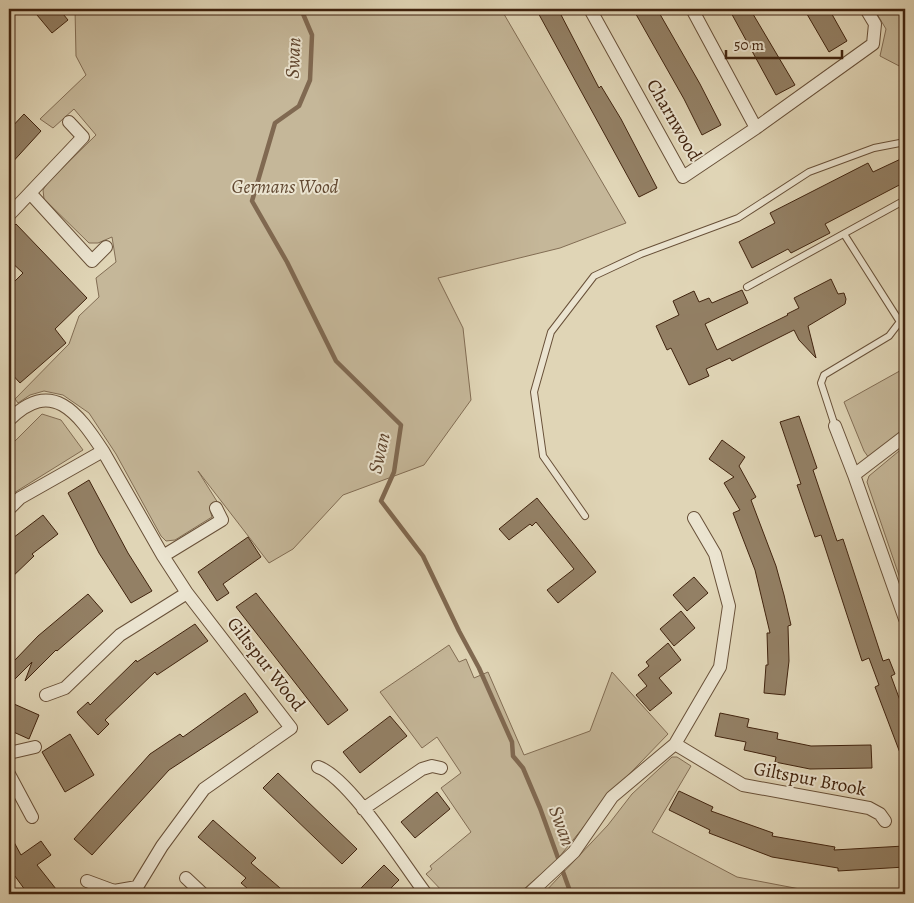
<svg xmlns="http://www.w3.org/2000/svg" width="914" height="903" viewBox="0 0 914 903" font-family="Alegreya,serif">
<style>
.green{fill:#c5b799;stroke:#826d54}
.lines{fill:none;stroke-linecap:round;stroke-linejoin:round}
.stream{stroke:#806951;stroke-width:4.5}
.building{fill:#938065;stroke:#40230e}
.service-casing{stroke:#685038;stroke-width:8}
.minor-casing{stroke:#685038;stroke-width:14}
.service{stroke:#ebe4d0;stroke-width:6}
.minor{stroke:#ebe4d0;stroke-width:12}
.labels{text-anchor:middle;dominant-baseline:central;stroke-width:4;stroke-linejoin:round;paint-order:stroke}
.street-label{font-size:19px;fill:#40230e;stroke:#ebe4d0}
.park-label{font-size:19px;font-style:italic;fill:#614831;stroke:#ebe4d0}
.water-label{font-size:20px;font-style:italic;fill:#60462f;stroke:#ebe4d0}
</style>
<rect width="100%" height="100%" fill="#e0d5b6"/>
<filter id="stains"><feTurbulence type="fractalNoise" baseFrequency=".004" numOctaves="4"/><feColorMatrix values="0 0 0 0 .2 0 0 0 0 .09 0 0 0 0 .02 0 0 0 .5 -.17"/></filter>
<radialGradient id="worn" r=".72"><stop offset=".6" stop-color="#630" stop-opacity="0"/><stop offset="1" stop-color="#630" stop-opacity=".3"/></radialGradient>
<path class="green" d="M 75,9 L 501,9 L 626,223 L 560,248 L 438,278 L 463,328 L 471,400 L 424,465 L 343,495 L 293,549 L 269,563 L 198,471 L 218,503 L 210,510 L 212,517 L 175,540 L 166,541 L 161,536 L 116,454 L 89,413 L 63,395 L 44,391 L 30,395 L 18,403 L 15,399 L 69,344 L 79,316 L 99,297 L 96,278 L 116,262 L 112,237 L 98,243 L 89,243 L 44,199 L 43,190 L 48,182 L 96,135 L 74,109 L 53,128 L 40,119 L 86,75 L 76,56 Z
M 874,9 L 905,9 L 905,69 L 880,56 L 886,29 Z
M 905,368 L 905,429 L 869,458 L 864,451 L 844,402 Z
M 42,414 L 61,420 L 83,450 L 9,496 L 9,447 Z
M 905,446 L 905,593 L 867,482 L 869,476 Z
M 449,645 L 459,662 L 466,659 L 474,678 L 488,672 L 524,755 L 590,731 L 612,672 L 668,734 L 613,791 L 555,862 L 518,894 L 445,894 L 426,874 L 432,869 L 430,866 L 471,832 L 441,788 L 461,773 L 437,737 L 422,748 L 380,692 Z
M 672,757 L 677,757 L 691,766 L 652,832 L 737,877 L 826,894 L 543,894 L 608,825 L 632,794 Z"/>
<g class="lines">
<path class="stream" d="M 301,9 L 312,35 L 310,80 L 299,106 L 275,123 L 252,201 L 287,262 L 336,361 L 401,425 L 394,472 L 381,501 L 423,556 L 459,631 L 479,668 L 512,742 L 513,756 L 523,768 L 540,808 L 571,894"/>
</g>
<path class="building" d="M 32,9 L 59,9 L 68,20 L 52,33 Z
M 536,9 L 558,9 L 599,88 L 601,86 L 621,119 L 657,188 L 639,197 Z
M 633,9 L 657,9 L 700,84 L 721,125 L 702,135 L 684,99 Z
M 729,9 L 750,9 L 795,85 L 776,95 Z
M 804,9 L 829,9 L 847,41 L 829,52 Z
M 24,114 L 41,131 L 9,166 L 9,130 Z
M 905,157 L 905,182 L 825,224 L 830,233 L 791,253 L 788,249 L 752,268 L 739,242 L 775,223 L 770,213 L 868,163 L 873,172 Z
M 16,224 L 87,298 L 55,329 L 66,343 L 20,383 L 9,371 L 9,287 L 23,273 L 9,260 L 9,231 Z
M 831,279 L 838,294 L 844,293 L 846,299 L 845,304 L 808,326 L 816,358 L 799,340 L 794,330 L 732,361 L 730,358 L 706,369 L 709,376 L 689,385 L 671,348 L 667,350 L 656,326 L 679,315 L 673,301 L 694,291 L 699,302 L 709,298 L 712,303 L 742,290 L 748,303 L 705,324 L 717,350 L 788,315 L 787,314 L 799,308 L 794,298 Z
M 799,416 L 817,468 L 813,470 L 837,541 L 843,539 L 883,661 L 889,659 L 895,674 L 891,676 L 905,714 L 905,766 L 875,687 L 879,685 L 869,658 L 862,661 L 821,535 L 815,537 L 797,485 L 801,484 L 780,422 Z
M 722,440 L 745,457 L 739,466 L 756,497 L 751,500 L 776,566 L 784,595 L 791,625 L 788,626 L 789,661 L 785,695 L 764,693 L 766,665 L 768,665 L 767,633 L 770,633 L 755,570 L 733,513 L 740,510 L 724,483 L 734,477 L 709,459 Z
M 89,480 L 128,553 L 152,591 L 131,603 L 99,553 L 68,493 Z
M 537,498 L 596,572 L 558,603 L 547,590 L 574,569 L 536,522 L 532,526 L 530,524 L 509,540 L 499,529 Z
M 43,515 L 58,534 L 32,554 L 34,556 L 9,580 L 9,541 Z
M 248,537 L 261,557 L 223,584 L 229,593 L 217,601 L 198,572 Z
M 694,577 L 708,593 L 687,611 L 673,595 Z
M 256,593 L 348,710 L 328,725 L 236,607 Z
M 88,594 L 103,611 L 57,651 L 56,650 L 25,681 L 32,662 L 9,685 L 9,654 L 15,660 L 38,636 Z
M 681,611 L 695,628 L 674,646 L 660,629 Z
M 195,624 L 208,641 L 157,675 L 155,672 L 105,720 L 109,724 L 98,735 L 79,715 L 77,712 L 88,702 L 90,705 L 136,660 L 137,662 Z
M 668,643 L 681,660 L 659,678 L 672,693 L 650,711 L 636,695 L 647,686 L 638,675 L 649,666 L 646,662 Z
M 245,693 L 258,712 L 169,770 L 92,855 L 74,839 L 150,754 L 180,734 L 183,737 Z
M 14,704 L 39,715 L 29,739 L 9,730 L 9,716 Z
M 720,713 L 749,719 L 747,727 L 778,733 L 777,739 L 811,746 L 871,745 L 872,768 L 810,769 L 775,762 L 776,757 L 744,750 L 746,742 L 715,736 Z
M 390,716 L 407,736 L 360,773 L 343,752 Z
M 70,734 L 94,775 L 65,792 L 42,752 Z
M 278,773 L 357,849 L 342,864 L 263,788 Z
M 679,791 L 713,807 L 711,811 L 773,833 L 772,836 L 835,847 L 834,850 L 904,846 L 905,867 L 838,871 L 838,868 L 772,857 L 709,833 L 710,830 L 669,810 Z
M 437,792 L 450,809 L 415,838 L 401,822 Z
M 213,820 L 256,858 L 251,863 L 287,894 L 254,894 L 241,883 L 246,878 L 198,837 Z
M 9,833 L 21,855 L 41,841 L 51,855 L 37,865 L 60,894 L 28,894 L 9,868 Z
M 384,865 L 399,880 L 385,894 L 355,894 Z"/>
<g class="lines">
<g class="service-casing">
<path id="service" d="M 844,234 L 900,322
M 747,287 L 905,200
M 835,426 L 821,383 L 824,375 L 889,336 L 905,315
M 585,516 L 543,456 L 534,392 L 551,332 L 594,276 L 641,254 L 738,218 L 809,172 L 874,148 L 905,142"/>
</g>
<g class="minor-casing">
<path id="minor" d="M 590,9 L 683,177 L 756,128 L 873,44 L 875,24 L 866,9
M 692,9 L 756,128
M 30,193 L 92,261 L 106,247
M 9,215 L 83,137 L 69,122
M 9,420 C 52,377 78,413 103,451
M 835,426 L 854,475
M 905,436 L 854,475 L 905,619
M 9,509 L 20,498 L 103,451 L 163,556 L 187,593 L 291,728 L 204,789 L 162,846 L 137,887 L 114,891 L 87,881
M 163,556 L 222,520 L 216,508
M 46,695 L 65,688 L 120,635 L 187,593
M 675,744 L 743,785 L 869,808 L 880,814 L 885,821
M 9,753 L 35,747
M 318,767 C 349,777 404,865 426,894
M 9,774 L 32,817
M 363,809 L 422,769 L 432,766 L 441,768
M 186,878 L 203,894
M 529,894 L 574,852 L 612,797 L 675,744 L 720,667 L 729,606 L 715,554 L 694,518"/>
</g>
<use href="#service" class="service"/>
<use href="#minor" class="minor"/>
</g>
<g class="labels">
<g class="street-label">
<text transform="translate(674 120) rotate(60)">Charnwood</text>
<text transform="translate(266 664) rotate(52)">Giltspur Wood</text>
<text transform="translate(810 779) rotate(11)">Giltspur Brook</text>
</g>
<g class="park-label">
<text x="285" y="187">Germans Wood</text>
</g>
<g class="water-label">
<text transform="translate(293 58) rotate(-87)">Swan</text>
<text transform="translate(379 453) rotate(-77)">Swan</text>
<text transform="translate(562 826) rotate(70)">Swan</text>
</g>
</g>
<rect width="914" height="903" fill="none" stroke="#e0d5b6" stroke-width="30"/>
<rect x="10" y="10" width="894" height="883" fill="none" stroke="#40230e" stroke-width="2.5"/>
<rect x="15" y="15" width="884" height="873" fill="none" stroke="#40230e"/>
<path d="M726 50v8h116v-8" fill="none" stroke="#40230e" stroke-width="2.5"/>
<text x="734" y="50" font-size="15" fill="#40230e" stroke="#ebe4d0" stroke-width="4" paint-order="stroke">50 m</text>
<rect width="100%" height="100%" filter="url(#stains)"/>
<rect width="100%" height="100%" fill="url(#worn)"/>
</svg>
